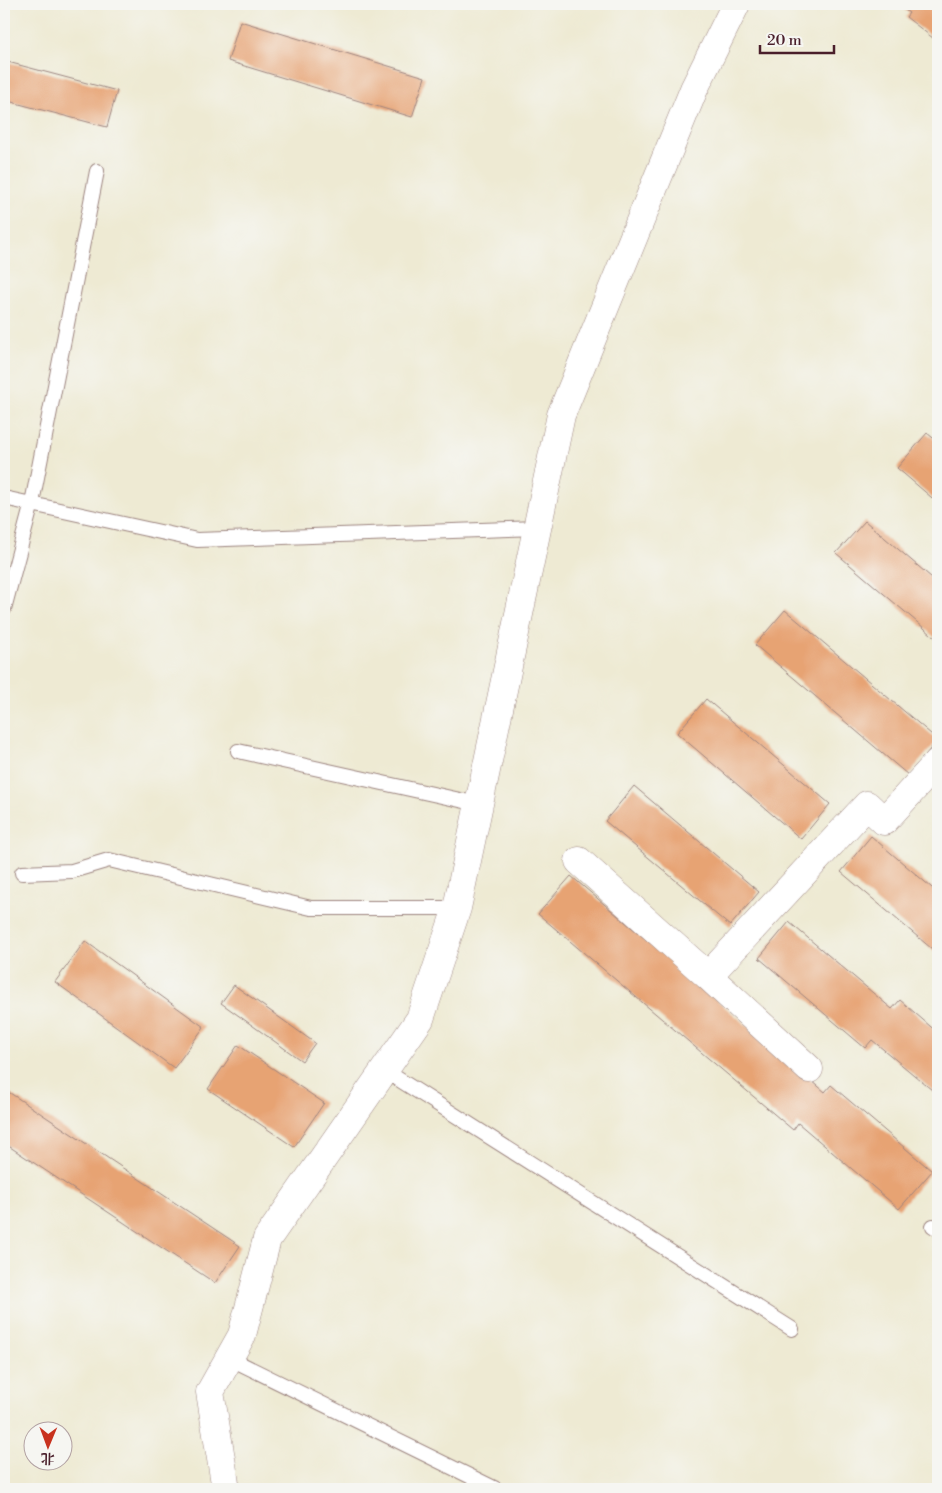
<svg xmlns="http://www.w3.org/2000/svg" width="942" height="1493" viewBox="0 0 942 1493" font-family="'Libre Bodoni','Noto Serif SC',serif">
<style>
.building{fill:#e7a373}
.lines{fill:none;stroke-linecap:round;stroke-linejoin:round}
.service-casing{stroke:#9c847f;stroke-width:16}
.minor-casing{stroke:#9c847f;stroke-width:29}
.service{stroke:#fff;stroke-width:14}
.minor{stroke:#fff;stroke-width:28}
</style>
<rect width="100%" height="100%" fill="#f6f6f2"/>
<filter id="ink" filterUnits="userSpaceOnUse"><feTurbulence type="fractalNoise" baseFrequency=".02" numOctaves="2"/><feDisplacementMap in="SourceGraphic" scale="10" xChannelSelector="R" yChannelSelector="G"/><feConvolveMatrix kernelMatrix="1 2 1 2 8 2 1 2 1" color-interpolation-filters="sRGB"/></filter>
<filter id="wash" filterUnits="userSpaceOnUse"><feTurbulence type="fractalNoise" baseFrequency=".0096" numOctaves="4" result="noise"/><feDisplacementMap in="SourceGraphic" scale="20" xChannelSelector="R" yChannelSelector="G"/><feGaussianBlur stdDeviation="1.12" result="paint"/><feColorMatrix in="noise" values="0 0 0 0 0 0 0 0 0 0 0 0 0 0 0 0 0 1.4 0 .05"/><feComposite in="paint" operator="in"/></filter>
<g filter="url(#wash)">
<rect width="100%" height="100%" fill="#eeead3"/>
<g id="blocks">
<path class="building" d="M 897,4 L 938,4 L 938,42 L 906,17 L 909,13 Z
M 240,21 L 425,77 L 412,117 L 228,61 Z
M 4,61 L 117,91 L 107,127 L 4,100 Z
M 927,433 L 938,442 L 938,503 L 897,468 Z
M 865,521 L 938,583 L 938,640 L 836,553 Z
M 785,610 L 938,740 L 908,775 L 755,645 Z
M 706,699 L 830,804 L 801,839 L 677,733 Z
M 634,786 L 759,892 L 730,926 L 605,821 Z
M 871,836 L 938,893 L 938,954 L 841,872 Z
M 571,876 L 825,1092 L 831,1085 L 932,1171 L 899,1209 L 798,1123 L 793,1130 L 538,914 Z
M 789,922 L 892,1009 L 900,1000 L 938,1033 L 938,1095 L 872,1040 L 865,1048 L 759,958 Z
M 85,941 L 204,1027 L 174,1068 L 55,982 Z
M 234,985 L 315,1043 L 302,1061 L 221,1003 Z
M 238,1045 L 324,1103 L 294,1147 L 208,1089 Z
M 4,1089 L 240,1246 L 215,1283 L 4,1143 Z"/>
</g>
</g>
<g filter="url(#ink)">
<use href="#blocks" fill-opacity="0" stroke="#9c847f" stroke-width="1"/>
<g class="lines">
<g class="service-casing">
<path id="service" d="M 4,498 L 197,540 L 537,528
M 4,609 L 32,503 L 97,171
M 238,751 L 478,804
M 22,873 L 72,871 L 109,860 L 311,908 L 457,908
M 384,1070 L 792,1329
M 933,1226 L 938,1229
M 229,1358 L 496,1489"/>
</g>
<g class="minor-casing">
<path id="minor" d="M 579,861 L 708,976
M 809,1069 L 708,976 L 867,805 L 884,821 L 938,762
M 226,1489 L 210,1392 L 242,1335 L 267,1239 L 420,1019 L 457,908 L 561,415 L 694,89 L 736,4"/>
</g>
<use href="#service" class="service"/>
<use href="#minor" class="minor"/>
</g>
</g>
<rect width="942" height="1493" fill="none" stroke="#f6f6f2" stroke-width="20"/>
<g transform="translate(48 1446) rotate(181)"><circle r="24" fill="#f6f6f2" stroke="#b1a0a2"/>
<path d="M0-4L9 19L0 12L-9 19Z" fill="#c8321e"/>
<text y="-8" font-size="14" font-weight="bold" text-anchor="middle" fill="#4a1f2b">北</text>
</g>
<path d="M760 45v8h74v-8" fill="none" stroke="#4a1f2b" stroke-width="2.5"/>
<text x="767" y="45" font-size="15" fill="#4a1f2b" stroke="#f6f6f2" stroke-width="4" paint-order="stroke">20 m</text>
</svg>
